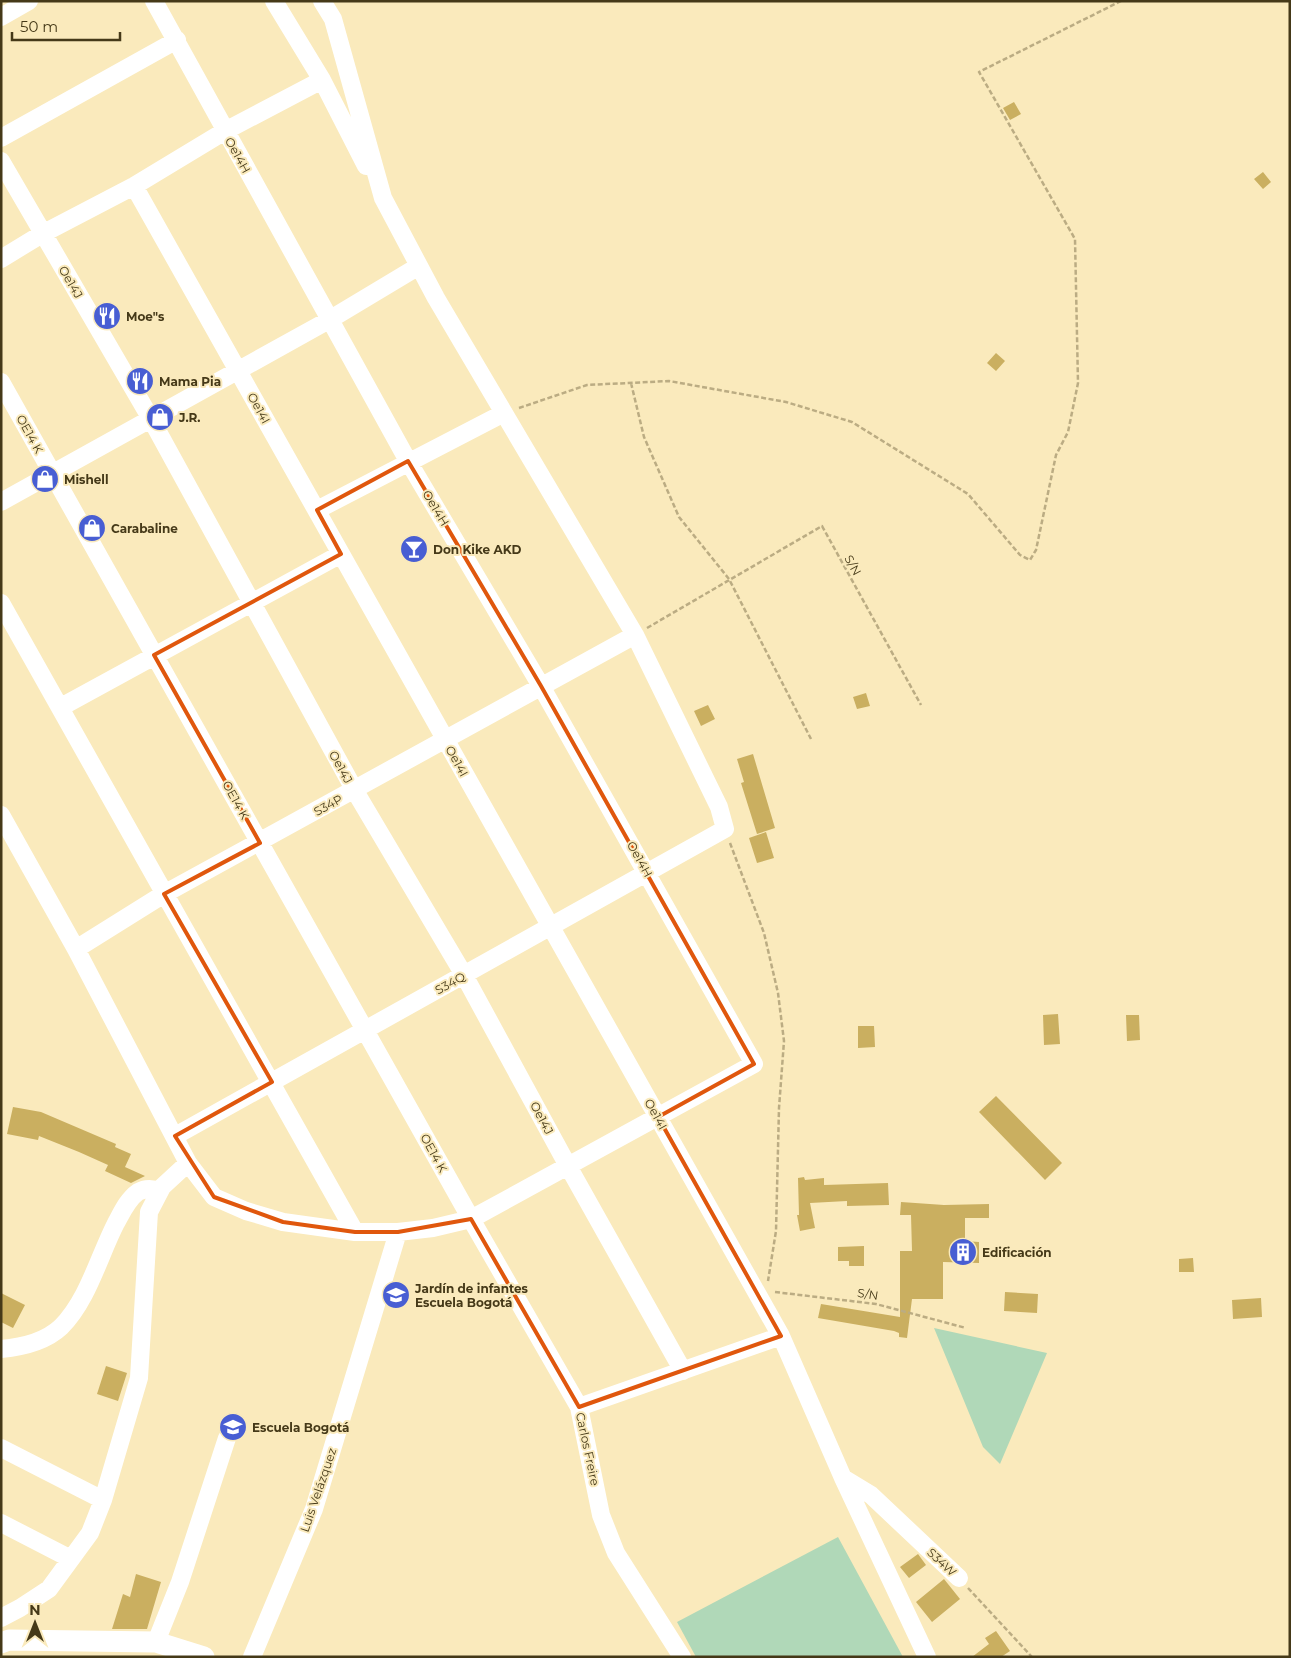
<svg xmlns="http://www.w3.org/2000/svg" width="1291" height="1658" viewBox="0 0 1291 1658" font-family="Montserrat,sans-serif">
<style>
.green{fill:#b0d8b8}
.building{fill:#caaf60}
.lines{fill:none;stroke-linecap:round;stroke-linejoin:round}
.path{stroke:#bbac83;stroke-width:2.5;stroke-dasharray:5 2.5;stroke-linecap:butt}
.minor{stroke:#fff;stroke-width:18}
.tertiary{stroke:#fff;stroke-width:21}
.marked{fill:none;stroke:#e0570d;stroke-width:4;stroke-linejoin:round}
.labels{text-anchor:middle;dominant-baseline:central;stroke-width:4;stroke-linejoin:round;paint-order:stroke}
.street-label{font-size:12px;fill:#453918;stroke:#faeabc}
.poi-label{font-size:12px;font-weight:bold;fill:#453918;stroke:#faeabc;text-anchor:start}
</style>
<rect width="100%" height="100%" fill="#faeabc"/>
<path class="green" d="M 934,1328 L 1047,1353 L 1000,1464 L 983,1447 Z
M 838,1537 L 903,1657 L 696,1657 L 677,1622 Z"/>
<path class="building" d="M 1014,102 L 1021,114 L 1010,120 L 1003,108 Z
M 1263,172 L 1271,182 L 1263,189 L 1254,179 Z
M 996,353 L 1005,361 L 996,371 L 987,363 Z
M 866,693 L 870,706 L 857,709 L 853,697 Z
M 708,705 L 715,719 L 701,726 L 694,711 Z
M 753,754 L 775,828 L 757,834 L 741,783 L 744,782 L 737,759 Z
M 766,832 L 774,858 L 757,863 L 749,838 Z
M 1058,1014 L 1060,1044 L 1044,1045 L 1043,1015 Z
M 1126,1015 L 1139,1015 L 1140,1040 L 1127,1041 Z
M 858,1026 L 874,1026 L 875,1047 L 858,1048 Z
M 996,1096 L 1062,1163 L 1045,1180 L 979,1112 Z
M 13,1107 L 41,1112 L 116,1144 L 115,1147 L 131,1154 L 125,1167 L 145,1176 L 131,1183 L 105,1171 L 108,1165 L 79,1152 L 39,1136 L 38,1140 L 7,1134 Z
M 804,1177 L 805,1180 L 824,1178 L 824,1185 L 888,1183 L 889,1205 L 847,1206 L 847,1201 L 810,1203 L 815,1228 L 800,1231 L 797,1215 L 799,1215 L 798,1178 Z
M 901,1202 L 944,1205 L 989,1204 L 989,1218 L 965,1218 L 965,1241 L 979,1242 L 979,1263 L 943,1262 L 943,1299 L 912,1299 L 907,1338 L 899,1337 L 899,1333 L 894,1331 L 818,1318 L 821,1304 L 900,1317 L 900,1251 L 912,1251 L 911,1215 L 900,1215 Z
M 864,1246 L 864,1266 L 849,1266 L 849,1261 L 838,1261 L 838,1247 Z
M 1193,1258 L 1194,1272 L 1179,1272 L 1179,1259 Z
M 1005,1292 L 1038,1294 L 1037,1313 L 1004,1311 Z
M 1,1293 L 25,1305 L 13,1328 L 1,1322 Z
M 1261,1298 L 1262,1317 L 1233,1319 L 1232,1300 Z
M 106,1366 L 127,1373 L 118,1401 L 97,1394 Z
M 918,1554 L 926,1565 L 909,1578 L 900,1567 Z
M 136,1574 L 161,1582 L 147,1629 L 112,1629 L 123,1594 L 130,1597 Z
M 944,1579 L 960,1599 L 932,1622 L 916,1602 Z
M 996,1631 L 1010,1651 L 1001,1657 L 972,1657 L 989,1644 L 985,1638 Z"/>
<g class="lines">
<path class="path" d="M 631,383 L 644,437 L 679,517 L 729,579 L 811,739
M 519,408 L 587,385 L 669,381 L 786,402 L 852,422 L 968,494 L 1020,555 L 1030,560 L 1036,550 L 1056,455 L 1068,432 L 1078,383 L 1075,239 L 979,72 L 1121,1
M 647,628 L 822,526 L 921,705
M 730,843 L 764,933 L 778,993 L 784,1041 L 779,1108 L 776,1231 L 768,1281
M 775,1292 L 876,1304 L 966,1328
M 968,1588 L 1032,1657"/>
<path class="minor" d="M 274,1 L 322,80 L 366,166
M 1,17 L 29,1
M 1,138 L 177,40
M 1,161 L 151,419 L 355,791 L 464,975 L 568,1166 L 683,1371
M 134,186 L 781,1336 L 843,1478 L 927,1657
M 1,259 L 42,234 L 134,186 L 225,131 L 322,80
M 1,382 L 471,1219 L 579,1407 L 601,1515 L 616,1553 L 682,1657
M 1,502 L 329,320 L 419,266
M 317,510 L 504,413
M 1,603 L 355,1232
M 61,707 L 341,554
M 1,815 L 76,949 L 188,1163 L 214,1197 L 246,1211 L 283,1222 L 355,1232 L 398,1232 L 433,1228 L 471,1219 L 754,1064 L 541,686 L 408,461 L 154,1
M 76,949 L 164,894 L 635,635
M 175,1136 L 725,829 L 719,807 L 635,635 L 436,298 L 383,198 L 333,19 L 322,1
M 1,1349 C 23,1347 45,1342 61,1327 C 88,1300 99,1256 116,1223 C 122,1212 128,1199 138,1192 C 145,1188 152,1188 160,1191
M 579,1407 L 781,1336
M 1,1448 L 103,1500
M 843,1478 L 871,1495 L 959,1578
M 1,1523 L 71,1559
M 1,1618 L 20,1608 L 49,1589 L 90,1533 L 103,1500 L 139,1378 L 149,1212 L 162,1187 L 188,1163
M 156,1642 L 180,1582 L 227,1438
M 252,1657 L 314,1509 L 398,1232"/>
<path class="tertiary" d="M 1,1643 L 9,1640 L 156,1642 L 204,1657"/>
</g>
<path class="marked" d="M 408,461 L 541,686 L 754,1064 L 658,1117 L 781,1336 L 579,1407 L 471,1219 L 398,1232 L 355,1232 L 283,1222 L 214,1197 L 175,1136 L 272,1082 L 164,894 L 260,843 L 154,655 L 341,554 L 317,510 Z"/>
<defs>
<g id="restaurant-disc" transform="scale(1.4375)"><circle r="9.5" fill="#485ed3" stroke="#faeabc"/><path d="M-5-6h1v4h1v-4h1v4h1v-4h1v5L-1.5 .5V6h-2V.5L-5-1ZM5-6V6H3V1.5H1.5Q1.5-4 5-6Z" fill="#fff"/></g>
<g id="shop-disc" transform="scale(1.4375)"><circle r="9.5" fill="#485ed3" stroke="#faeabc"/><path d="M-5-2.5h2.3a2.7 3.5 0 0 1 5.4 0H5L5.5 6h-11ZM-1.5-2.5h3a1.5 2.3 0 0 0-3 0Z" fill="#fff"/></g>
<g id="bar-disc" transform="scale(1.4375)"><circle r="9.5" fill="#485ed3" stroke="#faeabc"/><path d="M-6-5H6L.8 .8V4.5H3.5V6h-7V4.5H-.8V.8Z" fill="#fff"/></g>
<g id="building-disc" transform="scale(1.4375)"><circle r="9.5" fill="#485ed3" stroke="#faeabc"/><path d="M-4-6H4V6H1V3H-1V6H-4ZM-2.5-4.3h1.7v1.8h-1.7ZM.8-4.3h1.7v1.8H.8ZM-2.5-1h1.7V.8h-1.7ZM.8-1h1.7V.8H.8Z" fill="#fff"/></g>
<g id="school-disc" transform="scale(1.4375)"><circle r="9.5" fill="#485ed3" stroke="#faeabc"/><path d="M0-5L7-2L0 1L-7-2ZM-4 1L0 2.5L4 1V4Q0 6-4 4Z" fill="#fff"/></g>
</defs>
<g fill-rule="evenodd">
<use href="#restaurant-disc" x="107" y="316"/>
<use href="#restaurant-disc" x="140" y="381"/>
<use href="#shop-disc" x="160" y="417"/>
<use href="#shop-disc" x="45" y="479"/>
<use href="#shop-disc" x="92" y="528"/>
<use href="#bar-disc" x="414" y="549"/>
<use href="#building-disc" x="963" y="1252"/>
<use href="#school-disc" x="396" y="1295"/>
<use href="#school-disc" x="233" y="1427"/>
</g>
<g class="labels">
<g class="street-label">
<text transform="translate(238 155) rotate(61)">Oe14H</text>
<text transform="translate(71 282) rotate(60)">Oe14J</text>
<text transform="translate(259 408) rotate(61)">Oe14I</text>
<text transform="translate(30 434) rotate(61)">OE14 K</text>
<text transform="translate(436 508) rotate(59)">Oe14H</text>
<text transform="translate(853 565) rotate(61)">S/N</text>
<text transform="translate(457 761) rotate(61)">Oe14I</text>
<text transform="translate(341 767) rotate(61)">Oe14J</text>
<text transform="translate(236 800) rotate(61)">OE14 K</text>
<text transform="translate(328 805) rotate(-29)">S34P</text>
<text transform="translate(640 859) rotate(61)">Oe14H</text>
<text transform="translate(450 983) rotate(-29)">S34Q</text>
<text transform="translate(656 1114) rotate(61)">Oe14I</text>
<text transform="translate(542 1118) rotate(62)">Oe14J</text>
<text transform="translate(434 1153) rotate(61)">OE14 K</text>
<text transform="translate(868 1294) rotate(9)">S/N</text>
<text transform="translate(588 1449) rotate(78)">Carlos Freire</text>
<text transform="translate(318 1490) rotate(-71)">Luis Velázquez</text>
<text transform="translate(942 1562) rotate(43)">S34W</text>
</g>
<g class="poi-label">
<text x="126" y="316">Moe"s</text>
<text x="159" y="381">Mama Pia</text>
<text x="179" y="417">J.R.</text>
<text x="64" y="479">Mishell</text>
<text x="111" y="528">Carabaline</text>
<text x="433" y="549">Don Kike AKD</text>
<text x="982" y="1252">Edificación</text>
<text x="415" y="1288">Jardín de infantes<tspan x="415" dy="14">Escuela Bogotá</tspan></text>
<text x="252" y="1427">Escuela Bogotá</text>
</g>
</g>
<rect width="1291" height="1658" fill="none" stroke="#453918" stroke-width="5"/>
<g transform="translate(35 1623)" stroke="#faeabc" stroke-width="4" paint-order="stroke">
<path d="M0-4L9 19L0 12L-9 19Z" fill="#453918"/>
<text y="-8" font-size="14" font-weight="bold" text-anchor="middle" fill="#453918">N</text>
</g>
<path d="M12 32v8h108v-8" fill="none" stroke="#453918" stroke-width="2.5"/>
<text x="20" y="32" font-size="15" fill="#453918" stroke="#faeabc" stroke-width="4" paint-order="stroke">50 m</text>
</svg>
